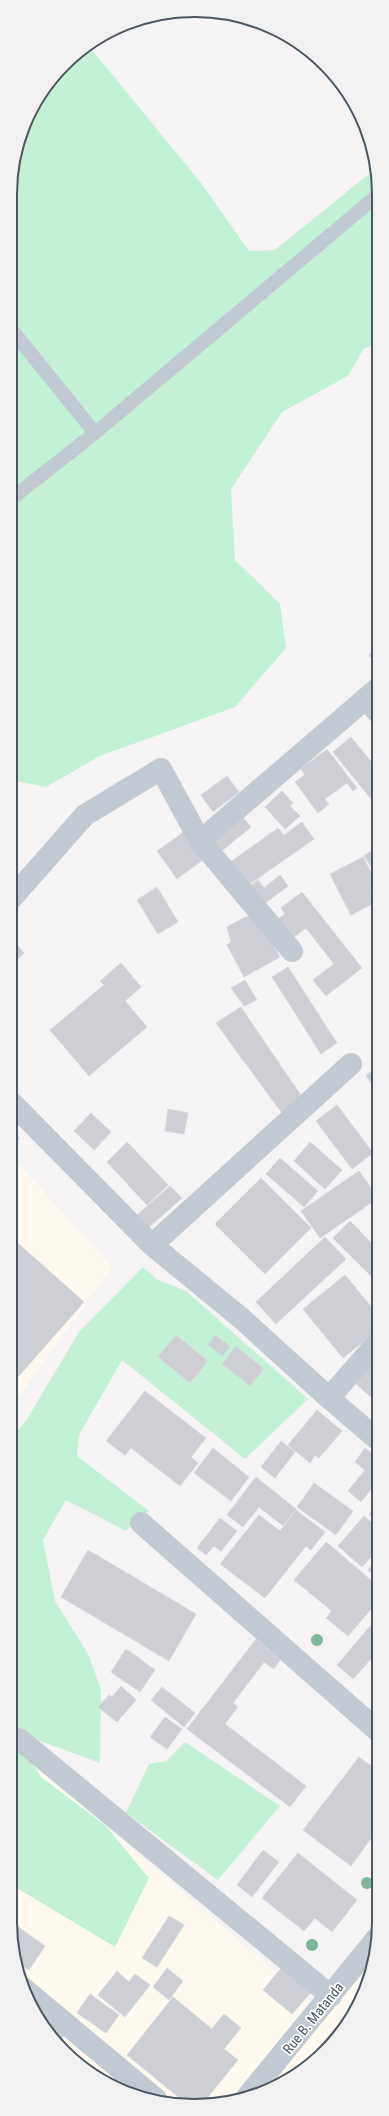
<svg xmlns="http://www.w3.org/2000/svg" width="389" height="2116" viewBox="0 0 389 2116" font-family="'Roboto Condensed',sans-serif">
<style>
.commercial{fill:#fdf9ef}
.green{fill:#c3f1d5}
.building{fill:#cdcfd5;stroke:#d7d9de}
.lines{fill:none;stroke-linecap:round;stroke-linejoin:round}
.lane{stroke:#c1cad2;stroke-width:14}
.street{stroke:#c1cad2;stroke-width:22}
.tree{fill:#7bb799}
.labels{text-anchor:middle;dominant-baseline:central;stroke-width:3.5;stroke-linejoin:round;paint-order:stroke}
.street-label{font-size:14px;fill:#4a5661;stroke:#fff}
.rim{fill:none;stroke:#4a5661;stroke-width:2}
</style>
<rect width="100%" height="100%" fill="#f5f3f3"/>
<path class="commercial" d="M 11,1155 L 112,1267 L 10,1409 Z
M 10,1744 L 320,2010 L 377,1945 L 360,2003 L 316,2060 L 254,2096 L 183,2106 L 113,2087 L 64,2052 L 24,1992 L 10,1922 Z"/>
<path class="green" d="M 88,45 L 201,183 L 249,251 L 275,250 L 375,169 L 379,182 L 378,345 L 364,348 L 348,376 L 282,412 L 231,489 L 235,560 L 280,604 L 286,648 L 235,707 L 100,756 L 46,787 L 11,780 L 12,171 L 35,102 L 82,48 Z
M 143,1267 L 158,1280 L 186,1291 L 308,1399 L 245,1459 L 122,1360 L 79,1435 L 77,1456 L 149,1511 L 126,1531 L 66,1500 L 43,1540 L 55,1601 L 88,1654 L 101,1689 L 100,1763 L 13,1731 L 41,1777 L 105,1825 L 149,1878 L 115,1947 L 10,1884 L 10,1439 L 27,1419 L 79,1332 Z
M 185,1742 L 280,1806 L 218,1880 L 126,1813 L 149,1764 L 166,1761 Z"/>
<path class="building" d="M 376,642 L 378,643 L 378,661 L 369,656 Z
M 351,737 L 378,770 L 378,795 L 372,800 L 333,752 Z
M 327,749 L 357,788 L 353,791 L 347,783 L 325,799 L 329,804 L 318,813 L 295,782 L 305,775 L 301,769 Z
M 227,776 L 239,792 L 213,812 L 201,795 Z
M 282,791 L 293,803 L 290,806 L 300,816 L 285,829 L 265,807 Z
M 239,813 L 251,827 L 218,854 L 207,840 Z
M 302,822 L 314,839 L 247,886 L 229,863 L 278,828 L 284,835 Z
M 184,832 L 204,859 L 177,879 L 157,851 Z
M 378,846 L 378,877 L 364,856 Z
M 363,857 L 378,886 L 370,892 L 376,902 L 351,915 L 330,874 Z
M 280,875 L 288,886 L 260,907 L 246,889 L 258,880 L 264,888 Z
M 157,887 L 178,922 L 158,934 L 137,900 Z
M 302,892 L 362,968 L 326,996 L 313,980 L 334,964 L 306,928 L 291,939 L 277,920 L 285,914 L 281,908 Z
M 255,912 L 280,957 L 244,977 L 227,945 L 231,942 L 227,927 Z
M 11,938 L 24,953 L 11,965 Z
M 121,963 L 141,987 L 125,1001 L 147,1027 L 89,1076 L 50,1030 L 104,985 L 100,981 Z
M 288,967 L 337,1043 L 321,1054 L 272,977 Z
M 245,980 L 257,1000 L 244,1006 L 231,988 Z
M 241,1007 L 306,1103 L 287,1120 L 216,1023 Z
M 378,1068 L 378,1094 L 366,1075 Z
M 337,1105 L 373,1153 L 352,1169 L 316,1121 Z
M 168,1109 L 188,1113 L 184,1134 L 165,1131 Z
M 91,1113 L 111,1132 L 94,1150 L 74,1131 Z
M 11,1130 L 19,1138 L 11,1148 Z
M 127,1142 L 168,1185 L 147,1205 L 107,1162 Z
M 310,1142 L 342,1170 L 325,1189 L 294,1161 Z
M 280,1158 L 318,1191 L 304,1207 L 266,1174 Z
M 359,1171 L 378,1198 L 320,1238 L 301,1211 Z
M 261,1178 L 311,1228 L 265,1274 L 215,1224 Z
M 170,1186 L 182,1198 L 147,1229 L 136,1216 Z
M 350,1221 L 378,1250 L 378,1283 L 333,1238 Z
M 11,1237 L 84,1302 L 10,1386 Z
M 325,1237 L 346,1259 L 276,1324 L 256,1302 Z
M 345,1275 L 378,1315 L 378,1330 L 343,1358 L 303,1309 Z
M 176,1335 L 208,1361 L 190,1383 L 158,1357 Z
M 215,1335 L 230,1346 L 223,1356 L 208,1345 Z
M 236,1346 L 264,1369 L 250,1386 L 222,1364 Z
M 378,1358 L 378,1390 L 371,1397 L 350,1379 Z
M 145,1391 L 206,1438 L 191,1457 L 198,1463 L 180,1486 L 131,1448 L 125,1455 L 106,1441 Z
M 317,1410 L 342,1431 L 319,1458 L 315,1455 L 310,1463 L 288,1445 Z
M 281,1441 L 295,1452 L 275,1478 L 261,1467 Z
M 213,1448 L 249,1477 L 231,1501 L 194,1473 Z
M 365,1448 L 378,1458 L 378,1480 L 361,1502 L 348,1491 L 365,1470 L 355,1462 Z
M 256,1477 L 296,1509 L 283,1526 L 259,1507 L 243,1527 L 227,1515 Z
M 314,1483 L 353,1511 L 336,1535 L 297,1507 Z
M 378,1504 L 378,1522 L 369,1514 Z
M 296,1510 L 325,1532 L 311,1550 L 306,1546 L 265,1598 L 220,1564 L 259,1515 L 280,1531 Z
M 364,1516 L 378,1528 L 378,1549 L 362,1567 L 338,1546 Z
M 220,1518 L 237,1531 L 221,1551 L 214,1546 L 206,1555 L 197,1548 Z
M 326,1542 L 378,1586 L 378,1601 L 348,1636 L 326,1618 L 332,1611 L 294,1580 Z
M 88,1550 L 196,1614 L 169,1661 L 61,1597 Z
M 378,1558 L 378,1579 L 368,1570 Z
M 378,1617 L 378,1651 L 353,1679 L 337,1665 Z
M 256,1639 L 280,1660 L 274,1669 L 264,1662 L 233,1703 L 238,1707 L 225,1724 L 306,1786 L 290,1807 L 187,1729 Z
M 126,1649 L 155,1670 L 140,1692 L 111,1672 Z
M 121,1686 L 136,1700 L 117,1722 L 98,1707 L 109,1695 L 112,1697 Z
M 162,1687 L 195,1713 L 184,1727 L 151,1700 Z
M 165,1717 L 182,1729 L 167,1749 L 150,1737 Z
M 359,1757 L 378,1771 L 378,1841 L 372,1837 L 351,1866 L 303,1830 Z
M 263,1850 L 279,1862 L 252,1897 L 237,1885 Z
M 298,1853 L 357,1900 L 332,1932 L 315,1918 L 304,1931 L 262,1898 Z
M 169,1916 L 184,1925 L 157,1967 L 142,1958 Z
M 10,1921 L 45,1946 L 29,1970 L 18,1963 Z
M 282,1967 L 312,1991 L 292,2014 L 263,1990 Z
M 167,1968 L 183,1981 L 169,2000 L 153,1987 Z
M 117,1971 L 129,1982 L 135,1974 L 150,1985 L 125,2017 L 98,1995 Z
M 90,1994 L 119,2015 L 106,2033 L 77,2013 Z
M 173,1997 L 212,2029 L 224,2014 L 241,2028 L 224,2049 L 238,2060 L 203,2103 L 188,2105 L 127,2055 Z
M 361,1998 L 360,2003 L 316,2060 L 300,2069 Z
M 41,2017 L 64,2036 L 58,2043 Z"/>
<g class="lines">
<path class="lane" d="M 11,329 L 95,433
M 11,499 L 95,433 L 379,194"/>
<path class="street" d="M 366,698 L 378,713
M 200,841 L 292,951
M 11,899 L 85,815 L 161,769 L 200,841 L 378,688
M 11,1102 L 152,1245 L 241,1318 L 329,1398 L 378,1440
M 152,1245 L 351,1064
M 329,1398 L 378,1342
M 141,1523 L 378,1731
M 19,1739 L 331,1996
M 23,1988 L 156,2099
M 247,2097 L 377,1938"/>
</g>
<g class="tree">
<circle cx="317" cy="1640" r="6"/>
<circle cx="367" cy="1883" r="6"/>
<circle cx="312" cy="1945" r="6"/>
</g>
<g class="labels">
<g class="street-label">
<text transform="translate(313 2018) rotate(-51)">Rue B. Matanda</text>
</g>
</g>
<path d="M0 0H389V2116H0ZM194 17H195A177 177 0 0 1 372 194V1922A177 177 0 0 1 195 2099H194A177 177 0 0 1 17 1922V194A177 177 0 0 1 194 17Z" fill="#f1f1f2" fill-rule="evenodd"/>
<path class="rim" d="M194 17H195A177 177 0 0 1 372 194V1922A177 177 0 0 1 195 2099H194A177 177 0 0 1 17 1922V194A177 177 0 0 1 194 17Z"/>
</svg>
